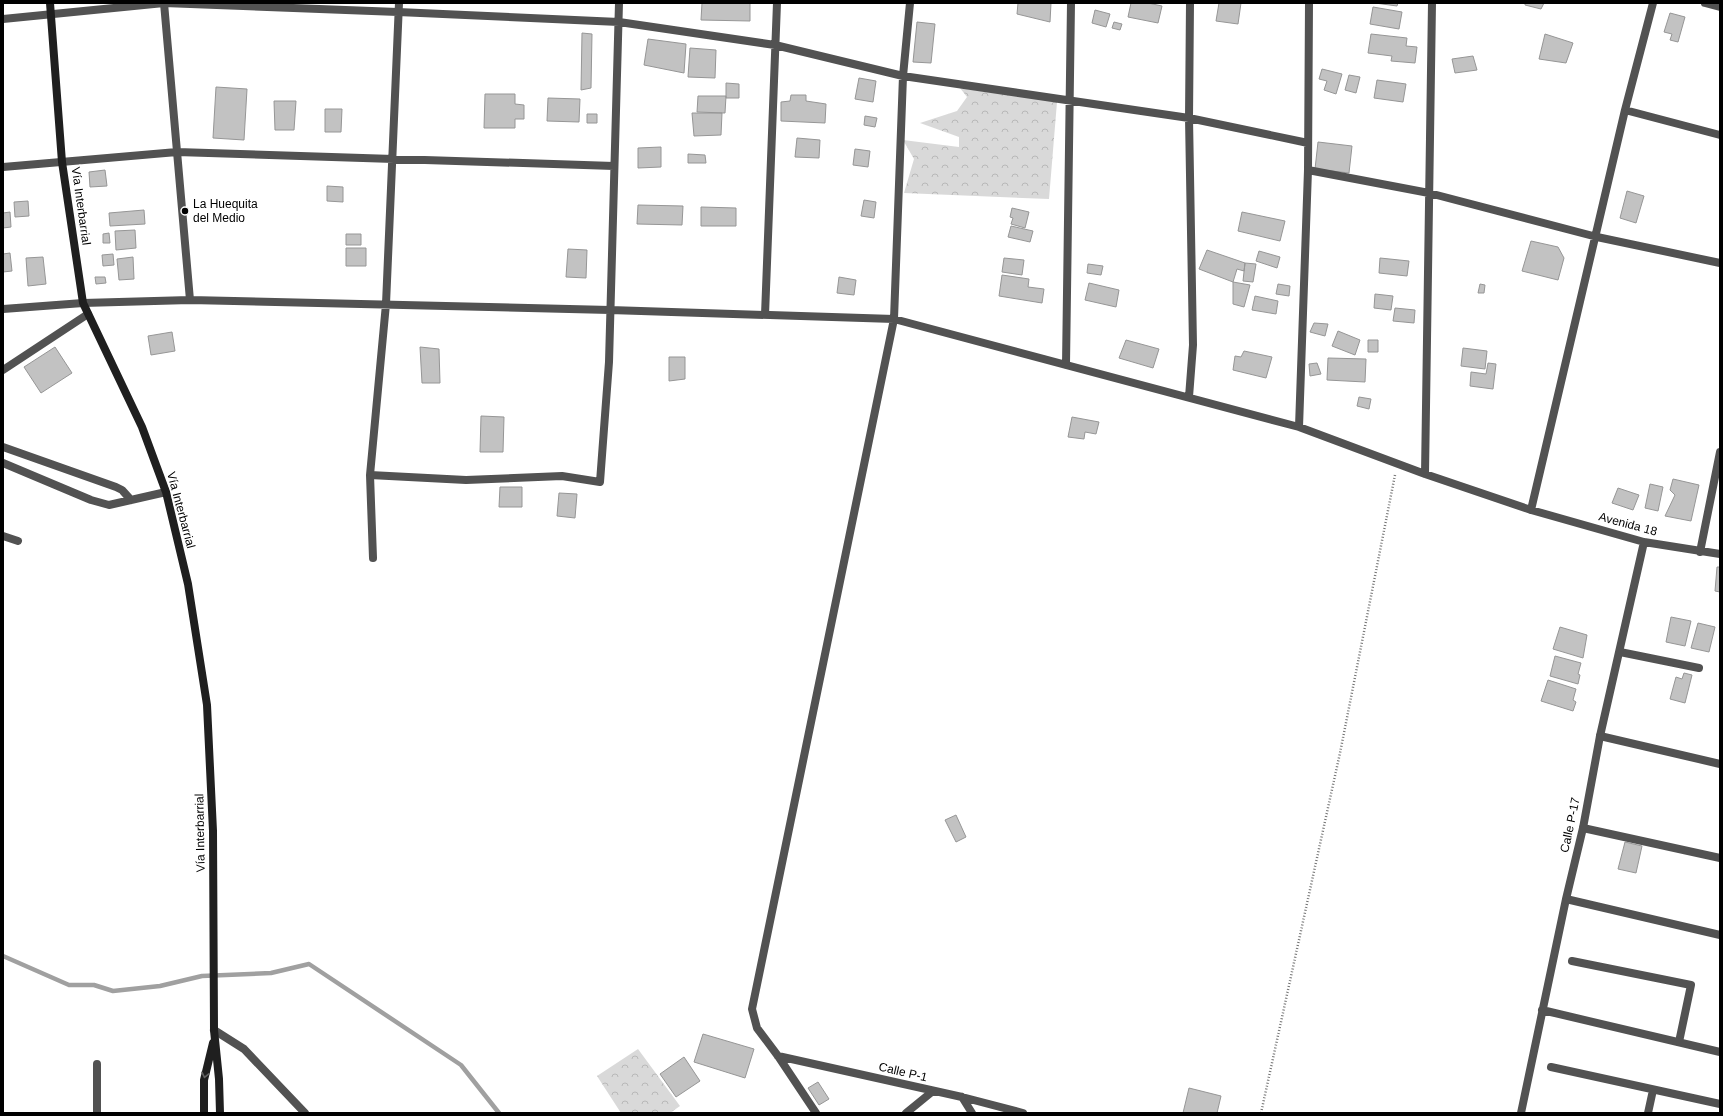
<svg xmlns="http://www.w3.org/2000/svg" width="1723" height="1116" viewBox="0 0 1723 1116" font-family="Arial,sans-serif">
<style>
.forest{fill:url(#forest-crowns)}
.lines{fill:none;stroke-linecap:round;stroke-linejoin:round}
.stream{stroke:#a0a0a0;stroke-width:4.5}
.building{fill:#c2c2c2;stroke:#969696}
.path{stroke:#747474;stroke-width:2.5;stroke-dasharray:1 2;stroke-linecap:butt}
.service{stroke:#525252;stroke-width:8}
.minor{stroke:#525252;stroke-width:8}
.secondary{stroke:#1f1f1f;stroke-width:8}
.oneway{stroke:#626262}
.poi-dot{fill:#000;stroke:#fff;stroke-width:1.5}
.labels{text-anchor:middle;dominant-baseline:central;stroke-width:3.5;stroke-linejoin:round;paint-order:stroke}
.poi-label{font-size:12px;fill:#000;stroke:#fff;text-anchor:start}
.street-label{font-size:12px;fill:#000;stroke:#fff}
</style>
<defs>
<pattern id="forest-crowns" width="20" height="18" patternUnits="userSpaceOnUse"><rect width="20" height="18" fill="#d9d9d9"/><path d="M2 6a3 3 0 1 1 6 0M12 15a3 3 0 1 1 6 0" fill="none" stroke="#b8b8b8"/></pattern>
</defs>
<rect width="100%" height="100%" fill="#fff"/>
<path class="forest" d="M 960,88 L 1057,102 L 1049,199 L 904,193 L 914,159 L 903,140 L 959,147 L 959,137 L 920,123 L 957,111 L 967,97 Z
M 638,1049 L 680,1106 L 670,1113 L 621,1113 L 597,1076 Z"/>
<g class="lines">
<path class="stream" d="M 3,956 L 69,985 L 94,985 L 113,991 L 160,986 L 202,976 L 271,973 L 309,964 L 461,1065 L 499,1113"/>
</g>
<path class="building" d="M 702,3 L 750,3 L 750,21 L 701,20 Z
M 1018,3 L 1051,3 L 1050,22 L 1017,14 Z
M 1131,3 L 1148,3 L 1162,6 L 1158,23 L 1128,17 Z
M 1219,3 L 1241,3 L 1238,24 L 1216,21 Z
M 1375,3 L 1398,3 L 1397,6 Z
M 1525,3 L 1544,3 L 1541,9 L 1525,5 Z
M 1373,7 L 1402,12 L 1399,29 L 1370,24 Z
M 1095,10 L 1110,14 L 1106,27 L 1092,23 Z
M 1670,13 L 1685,17 L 1678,42 L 1670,40 L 1672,34 L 1664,32 Z
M 917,22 L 935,24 L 931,63 L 913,62 Z
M 1114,22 L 1122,24 L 1120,30 L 1112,28 Z
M 582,33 L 592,34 L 591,88 L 581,90 Z
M 1371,34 L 1407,38 L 1406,46 L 1417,47 L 1415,63 L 1391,61 L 1392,56 L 1368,53 Z
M 1545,34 L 1573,43 L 1566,63 L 1539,59 Z
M 648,39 L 686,44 L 684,73 L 644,65 Z
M 690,48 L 716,50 L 715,78 L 688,77 Z
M 1473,56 L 1477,70 L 1455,73 L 1452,59 Z
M 1322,69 L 1342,74 L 1336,94 L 1324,90 L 1327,81 L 1319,79 Z
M 1349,75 L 1360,77 L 1356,93 L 1345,90 Z
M 859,78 L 876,81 L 873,102 L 855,99 Z
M 1377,80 L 1406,84 L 1403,102 L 1374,98 Z
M 726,83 L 739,84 L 739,98 L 726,98 Z
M 216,87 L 247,89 L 244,140 L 213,138 Z
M 485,94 L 515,94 L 515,104 L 524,105 L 524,119 L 515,119 L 515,128 L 484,128 Z
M 791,95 L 806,95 L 806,101 L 826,104 L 825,123 L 781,121 L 781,102 L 790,101 Z
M 698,96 L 726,96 L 725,113 L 697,112 Z
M 548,98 L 580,99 L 579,122 L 547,121 Z
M 274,101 L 296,101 L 294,130 L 275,130 Z
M 325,109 L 342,109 L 341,132 L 325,132 Z
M 692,113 L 722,113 L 721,135 L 694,136 Z
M 587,114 L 597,114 L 597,123 L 587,123 Z
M 865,116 L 877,118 L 875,127 L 864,125 Z
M 797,138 L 820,140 L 819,158 L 795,157 Z
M 1318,142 L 1352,146 L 1349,173 L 1315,169 Z
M 661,147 L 661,167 L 638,168 L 638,148 Z
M 855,149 L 870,151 L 868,167 L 853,165 Z
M 688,154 L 705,155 L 706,163 L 688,163 Z
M 105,170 L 107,186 L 90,187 L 89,172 Z
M 327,186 L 343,187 L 343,202 L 327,201 Z
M 1627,191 L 1644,196 L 1636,223 L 1620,218 Z
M 864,200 L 876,202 L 874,218 L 861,216 Z
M 28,201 L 29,216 L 15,217 L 14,202 Z
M 638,205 L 683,206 L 682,225 L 637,224 Z
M 701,207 L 736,208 L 736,226 L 701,226 Z
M 1012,208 L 1029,212 L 1025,228 L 1011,224 L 1013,218 L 1010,217 Z
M 144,210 L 145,224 L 110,226 L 109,213 Z
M 10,212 L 11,227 L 3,228 L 3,213 Z
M 1242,212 L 1285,221 L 1280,241 L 1238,231 Z
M 1011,226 L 1033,231 L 1030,242 L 1008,237 Z
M 135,230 L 136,248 L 116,250 L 115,231 Z
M 109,233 L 110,243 L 103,243 L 103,234 Z
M 346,234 L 361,234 L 361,245 L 346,245 Z
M 1531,241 L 1558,247 L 1564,258 L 1558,280 L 1522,271 Z
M 346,248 L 366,248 L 366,266 L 346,266 Z
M 568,249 L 587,250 L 586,278 L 566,277 Z
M 1207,250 L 1245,263 L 1244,271 L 1237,269 L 1233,282 L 1199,269 Z
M 1259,251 L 1280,257 L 1277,268 L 1256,261 Z
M 10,253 L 12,271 L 3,272 L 3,254 Z
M 113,254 L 114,265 L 103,266 L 102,255 Z
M 43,257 L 46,284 L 28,286 L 26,258 Z
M 133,257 L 134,279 L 119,280 L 117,259 Z
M 1004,258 L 1024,260 L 1022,275 L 1002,272 Z
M 1380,258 L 1409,261 L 1407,276 L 1379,273 Z
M 1245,263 L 1256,264 L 1253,282 L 1243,281 Z
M 1088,264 L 1103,266 L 1101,275 L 1087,273 Z
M 1002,275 L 1029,279 L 1028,287 L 1044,289 L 1042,303 L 999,296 Z
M 95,277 L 105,277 L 106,283 L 96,284 Z
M 839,277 L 856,280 L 854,295 L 837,293 Z
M 1233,282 L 1250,285 L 1244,307 L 1233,304 Z
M 1089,283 L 1119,290 L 1116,307 L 1085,300 Z
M 1278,284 L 1290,286 L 1289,296 L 1276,294 Z
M 1480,284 L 1485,285 L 1484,293 L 1478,293 Z
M 1375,294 L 1393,296 L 1391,310 L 1374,308 Z
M 1255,296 L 1278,301 L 1276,314 L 1252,310 Z
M 1395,308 L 1415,310 L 1414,323 L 1393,321 Z
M 1314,323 L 1328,324 L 1325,336 L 1310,332 Z
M 1338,331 L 1360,340 L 1355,355 L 1332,346 Z
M 172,332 L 175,351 L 151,355 L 148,336 Z
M 1126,340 L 1159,349 L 1153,368 L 1119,358 Z
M 1368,340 L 1378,340 L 1378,352 L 1368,352 Z
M 55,347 L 72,373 L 41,393 L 24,367 Z
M 420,347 L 439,349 L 440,383 L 422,383 Z
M 1463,348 L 1487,351 L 1485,369 L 1461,366 Z
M 1244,351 L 1272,357 L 1266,378 L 1233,370 L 1235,356 L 1241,357 Z
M 669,357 L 685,357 L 685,379 L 669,381 Z
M 1328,358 L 1366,359 L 1365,382 L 1327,380 Z
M 1317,363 L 1321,374 L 1310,376 L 1309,364 Z
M 1488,363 L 1496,364 L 1493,389 L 1470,386 L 1471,372 L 1486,374 Z
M 1359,397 L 1371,399 L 1369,409 L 1357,406 Z
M 481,416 L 504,417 L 503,452 L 480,452 Z
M 1072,417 L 1099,422 L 1096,434 L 1085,432 L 1084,439 L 1068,437 Z
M 1673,479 L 1699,485 L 1691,521 L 1665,516 L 1675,495 L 1670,490 Z
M 1650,484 L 1663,487 L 1658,511 L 1645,508 Z
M 500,487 L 522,487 L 522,507 L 499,507 Z
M 1618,488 L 1639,495 L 1633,510 L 1612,503 Z
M 559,493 L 577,494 L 575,518 L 557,516 Z
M 1717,567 L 1720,567 L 1720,592 L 1715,591 Z
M 1671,617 L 1691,621 L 1685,646 L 1666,642 Z
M 1698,623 L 1715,627 L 1709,652 L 1691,648 Z
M 1560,627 L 1587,635 L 1583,658 L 1553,649 Z
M 1555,656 L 1581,663 L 1578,674 L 1580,675 L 1578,684 L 1550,676 Z
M 1684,673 L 1692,675 L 1685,703 L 1670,699 L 1676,677 L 1682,679 Z
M 1548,680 L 1576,689 L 1573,700 L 1576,702 L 1573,711 L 1541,701 Z
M 956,815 L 966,837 L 956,842 L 945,820 Z
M 1625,842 L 1642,846 L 1636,873 L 1618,869 Z
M 703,1034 L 754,1049 L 745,1078 L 694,1062 Z
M 684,1057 L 700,1081 L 676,1097 L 660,1074 Z
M 818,1082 L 829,1099 L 819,1105 L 808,1088 Z
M 1189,1088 L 1221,1096 L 1217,1113 L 1183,1113 Z"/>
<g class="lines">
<path class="path" d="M 1261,1113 L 1340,753 L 1395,475"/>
<path class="service" d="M 1620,652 L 1699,668
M 1600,736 L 1720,764
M 1583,828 L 1720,858
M 1572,961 L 1691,985 L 1679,1042
M 1551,1067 L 1720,1104
M 1648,1113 L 1653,1090"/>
<path class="minor" d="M 164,3 L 190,300
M 399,3 L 386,304 L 370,475 L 466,480 L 562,476 L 600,482 L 609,362 L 619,3
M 1705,3 L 1720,7
M 3,19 L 164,3 L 398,12 L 619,22 L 775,45 L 903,76 L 1189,118 L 1308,143
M 1625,110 L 1720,135
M 3,167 L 177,152 L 614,166
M 1308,170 L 1429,193 L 1597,237 L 1720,263
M 3,309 L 83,303 L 190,300 L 610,310 L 894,319 L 1299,427 L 1425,474 L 1531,510 L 1644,542 L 1720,554
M 765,315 L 777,3
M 1066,365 L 1071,3
M 3,370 L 88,314
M 1189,397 L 1193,345 L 1189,118 L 1190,3
M 1299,427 L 1308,170 L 1309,3
M 3,447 L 116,487 L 122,490 L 131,500
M 3,463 L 91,500 L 109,505 L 166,492
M 1425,474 L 1432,3
M 370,475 L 373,558
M 1531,510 L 1625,110 L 1653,3
M 3,536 L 18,541
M 1700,552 L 1720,452
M 1566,899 L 1720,935
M 1542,1010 L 1720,1052
M 214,1030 L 244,1049 L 305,1113
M 778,1056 L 962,1097 L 1023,1113
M 97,1064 L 97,1113
M 962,1097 L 972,1113
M 816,1113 L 778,1056 L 757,1028 L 752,1009 L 894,319 L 903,76 L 910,3
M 906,1113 L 933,1091
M 1521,1113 L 1566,899 L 1583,828 L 1600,736 L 1644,542"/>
<path class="secondary" d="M 50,3 L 62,162 L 83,303 L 142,427 L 166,492 L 188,584 L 207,705 L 213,831 L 214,1030 L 219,1079 L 220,1113
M 204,1113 L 204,1080 L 213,1043"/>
</g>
<defs><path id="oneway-chevron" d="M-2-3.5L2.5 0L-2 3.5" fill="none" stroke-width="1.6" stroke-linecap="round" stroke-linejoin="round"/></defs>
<use class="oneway" href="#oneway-chevron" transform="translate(205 1075) rotate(102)"/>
<circle class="poi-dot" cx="185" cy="211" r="4"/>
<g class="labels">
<g class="poi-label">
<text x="193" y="204">La Huequita<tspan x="193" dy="14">del Medio</tspan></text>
</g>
<g class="street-label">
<text transform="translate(81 206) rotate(82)">Vía Interbarrial</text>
<text transform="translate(181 510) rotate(75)">Vía Interbarrial</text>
<text transform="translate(1628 524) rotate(15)">Avenida 18</text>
<text transform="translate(1570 825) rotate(-78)">Calle P-17</text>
<text transform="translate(200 833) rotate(-91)">Vía Interbarrial</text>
<text transform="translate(903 1072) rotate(13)">Calle P-1</text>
</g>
</g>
<rect width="1723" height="1116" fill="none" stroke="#000000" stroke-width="8"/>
</svg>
